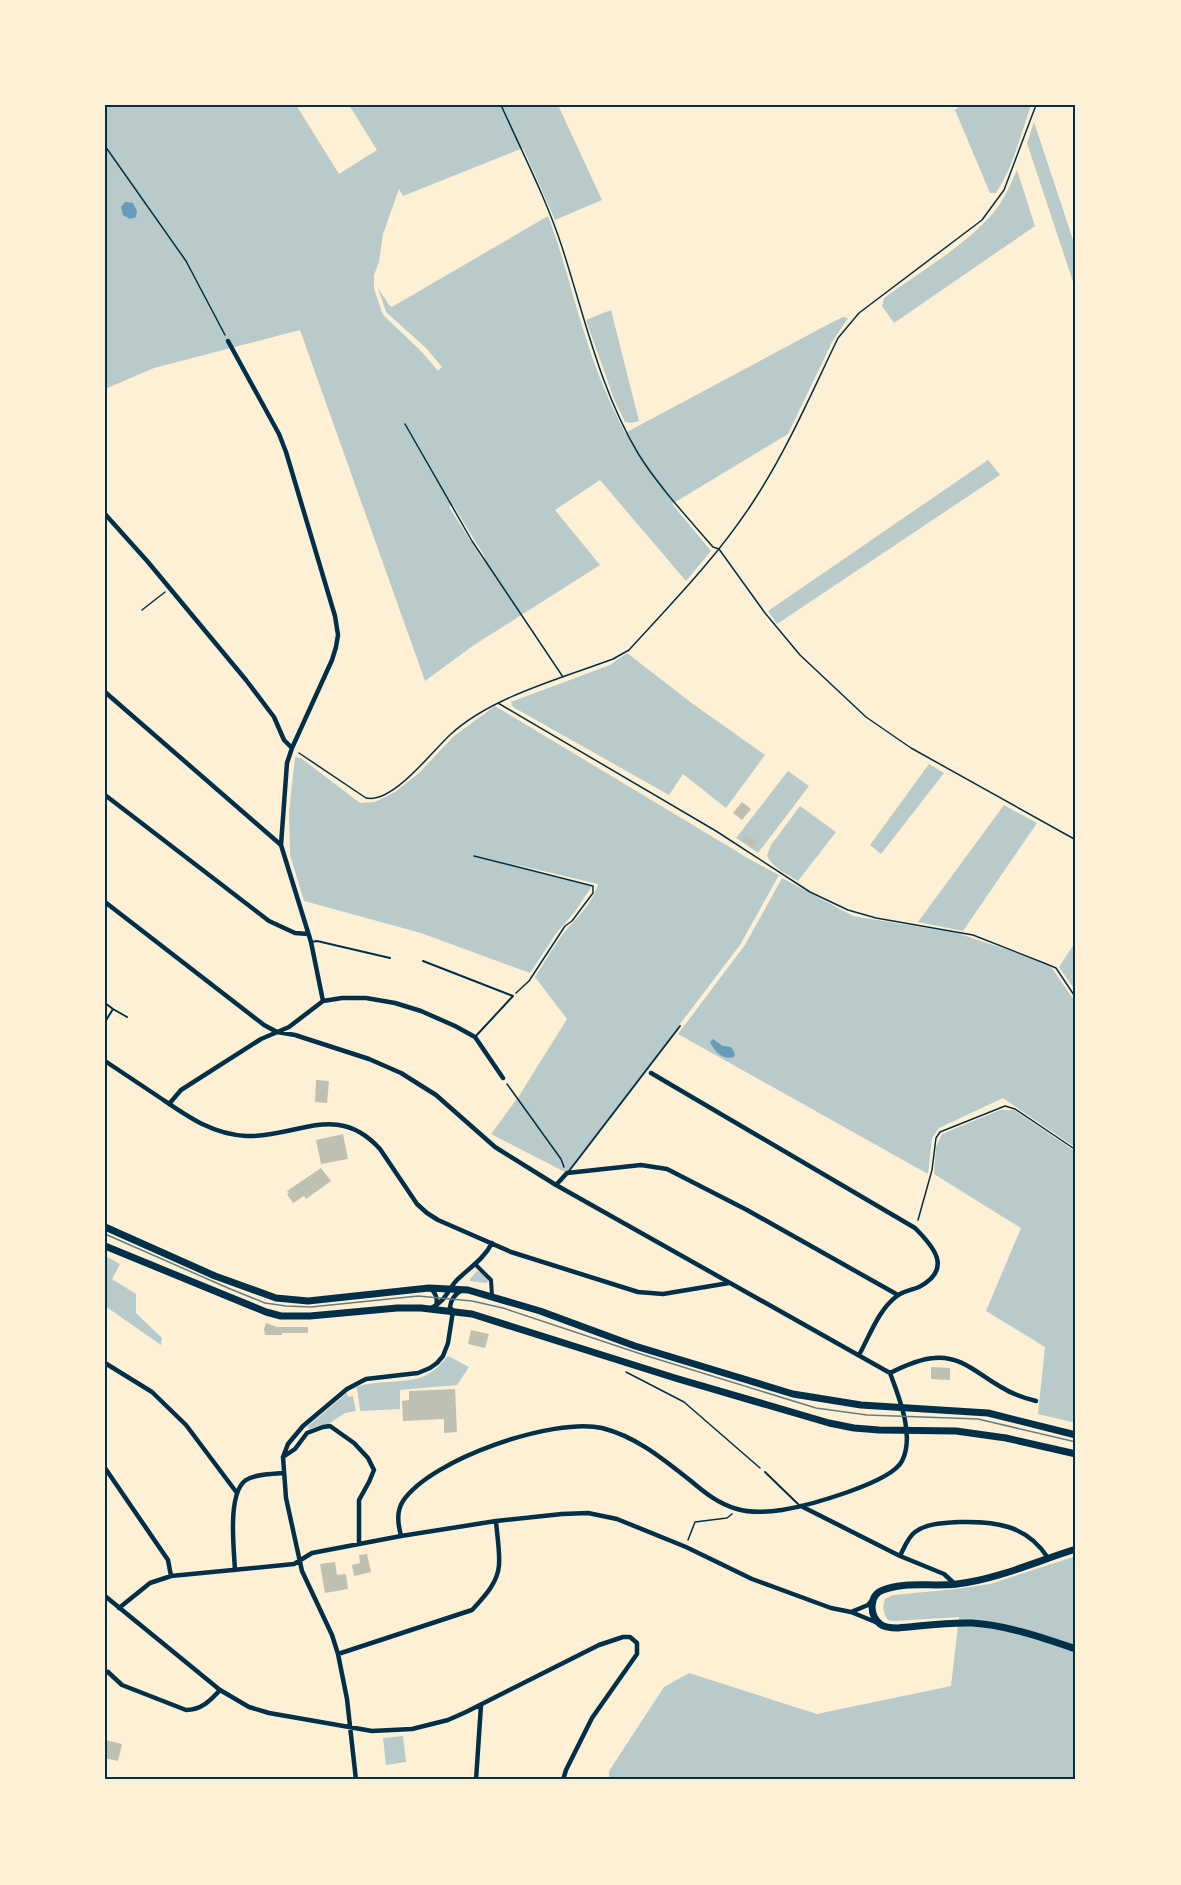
<svg xmlns="http://www.w3.org/2000/svg" width="1181" height="1885" viewBox="0 0 1181 1885" font-family="'Sofia Sans Condensed',sans-serif">
<style>
.green{fill:#b9caca;fill-rule:evenodd}
.water{fill:#669bbc}
.building{fill:#bec0b2}
.lines{fill:none;stroke-linecap:round;stroke-linejoin:round}
.path{stroke:#003049;stroke-width:1.5}
.service{stroke:#003049;stroke-width:2}
.pedestrian{stroke:#003049;stroke-width:4}
.minor{stroke:#003049;stroke-width:4.5}
.secondary{stroke:#003049;stroke-width:7}
.tram{stroke:#657d81;stroke-width:1.5}
.neatline{fill:none;stroke:#003049;stroke-width:2}
</style>
<rect width="100%" height="100%" fill="#fdf0d5"/>
<path class="green" d="M 105,105 L 296,105 L 339,174 L 377,150 L 349,105 L 558,105 L 602,200 L 555,220 L 523,148 L 403,196 L 399,189 L 383,234 L 379,262 L 374,275 L 374,289 L 383,315 L 421,351 L 438,371 L 442,367 L 426,348 L 386,312 L 378,288 L 389,305 L 392,307 L 548,216 C 563,255 572,295 585,335 C 595,369 609,401 625,433 L 827,325 L 843,317 L 848,318 L 832,342 L 788,434 L 672,504 L 711,551 L 686,581 L 600,480 L 555,510 L 600,565 L 474,645 L 425,681 L 300,330 L 154,368 L 105,389 ZM 453,505 L 485,557 L 483,560 L 449,507 Z
M 961,105 L 1031,105 C 1021,134 1013,167 996,193 L 990,193 L 955,110 Z
M 1034,122 L 1076,249 L 1076,291 L 1027,143 Z
M 1017,170 L 1035,226 L 894,323 L 882,306 L 884,298 C 921,271 974,241 1000,204 C 1007,193 1012,181 1017,170 Z
M 611,310 L 639,421 L 631,423 L 625,422 L 614,399 L 586,320 Z
M 988,460 L 1000,475 L 777,624 L 768,611 Z
M 627,653 L 693,704 L 765,755 L 726,808 L 683,774 L 669,795 L 513,707 L 511,702 L 610,665 Z
M 495,706 L 751,860 L 779,875 L 740,945 L 567,1173 L 491,1134 L 519,1096 L 567,1019 L 535,977 C 544,963 553,947 563,934 C 577,917 592,905 598,884 L 505,862 L 592,886 L 574,913 L 557,932 L 530,973 L 421,933 L 304,901 L 290,855 L 289,812 L 295,757 L 301,758 L 360,803 L 375,802 L 395,792 L 419,773 L 454,736 Z
M 929,764 L 944,773 L 881,854 L 870,845 Z
M 788,771 L 809,786 L 758,853 L 736,838 Z
M 1004,805 L 1037,823 L 963,931 L 918,922 Z
M 800,806 L 836,832 L 798,881 C 787,874 773,868 767,856 L 771,845 Z
M 782,878 L 853,916 L 957,933 L 1014,952 L 1051,967 L 1076,1003 L 1076,1148 L 1003,1098 L 939,1128 L 932,1138 L 928,1174 L 678,1034 L 745,945 Z
M 1076,941 L 1076,989 L 1075,990 L 1059,967 Z
M 1000,1110 L 1014,1110 L 1076,1152 L 1076,1423 L 1038,1414 L 1045,1347 L 986,1311 L 1021,1228 L 934,1174 L 936,1147 L 942,1134 Z
M 105,1256 L 120,1264 L 112,1279 L 136,1294 L 136,1313 L 162,1338 L 161,1345 L 105,1306 Z
M 477,1271 L 480,1272 L 488,1280 L 487,1283 L 470,1281 L 470,1279 Z
M 448,1356 L 469,1367 L 457,1385 L 400,1390 L 400,1409 L 360,1411 L 357,1388 L 350,1390 C 374,1377 407,1387 430,1373 C 437,1369 442,1362 448,1356 Z
M 347,1393 L 348,1397 L 353,1396 L 356,1411 L 345,1413 L 330,1423 L 309,1429 L 308,1426 Z
M 1076,1556 L 1076,1780 L 609,1780 L 609,1771 L 664,1687 L 689,1673 L 817,1714 L 951,1686 L 959,1617 L 894,1621 L 888,1620 C 883,1613 882,1607 885,1599 L 893,1595 L 956,1589 L 990,1584 Z
M 403,1736 L 406,1762 L 386,1765 L 383,1738 Z"/>
<path class="water" d="M 125,202 L 133,203 L 137,211 L 136,217 L 130,219 L 123,215 L 121,207 Z
M 713,1039 L 723,1046 L 731,1047 L 735,1054 L 734,1057 C 722,1060 715,1052 710,1042 Z"/>
<path class="building" d="M 742,802 L 751,809 L 742,820 L 733,813 Z
M 746,834 L 758,842 L 754,848 L 742,840 Z
M 316,1080 L 329,1081 L 327,1103 L 315,1102 Z
M 343,1134 L 348,1159 L 321,1164 L 316,1140 Z
M 321,1168 L 331,1181 L 306,1199 L 304,1196 L 293,1203 L 287,1194 L 289,1193 L 287,1191 Z
M 266,1323 L 277,1327 L 308,1327 L 308,1333 L 282,1333 L 282,1335 L 265,1335 L 264,1329 Z
M 471,1330 L 489,1334 L 485,1348 L 468,1344 Z
M 931,1367 L 950,1368 L 950,1380 L 931,1379 Z
M 455,1389 L 457,1432 L 444,1433 L 444,1419 L 403,1421 L 402,1401 L 409,1400 L 409,1391 Z
M 367,1554 L 371,1572 L 354,1576 L 352,1565 L 360,1563 L 359,1555 Z
M 335,1562 L 337,1575 L 346,1574 L 348,1589 L 325,1593 L 320,1564 Z
M 105,1740 L 122,1744 L 118,1761 L 105,1758 Z"/>
<g class="lines">
<path class="path" d="M 501,105 C 522,152 546,198 562,247 C 585,318 600,390 639,455 C 660,488 688,518 713,547 L 719,549 L 765,613 L 800,655 L 866,717 L 911,748 L 1076,840
M 105,146 L 186,261 L 225,335
M 405,424 L 472,541 L 563,677
M 142,610 L 165,592
M 498,703 L 716,831 L 810,892 L 848,910 L 876,918 L 973,935 L 1044,963 L 1056,968 L 1076,998
M 299,753 L 366,798 C 393,804 432,751 451,734 C 491,697 562,678 613,659 L 629,650 C 672,603 718,556 753,502 C 787,450 811,394 838,338 L 859,313 L 982,220 L 1004,190 L 1036,105
M 474,856 L 593,886 L 593,893 L 572,921 L 565,926 L 529,981 L 516,993
M 507,1084 L 561,1159 L 564,1167
M 918,1220 L 932,1170 L 936,1138 L 940,1132 L 1005,1106 L 1015,1109 L 1076,1150
M 626,1372 L 684,1402 L 760,1468
M 688,1540 L 695,1522 L 727,1518 L 732,1514"/>
<path class="service" d="M 311,942 L 317,941 L 390,958
M 423,961 L 513,996 L 475,1037
M 105,1003 L 113,1009 L 105,1022
M 113,1009 L 127,1017
M 569,1171 L 680,1026
M 765,1472 L 800,1506"/>
<path class="pedestrian" d="M 475,1264 L 491,1280 L 492,1296"/>
<path class="minor" d="M 228,341 L 279,434 L 286,452 L 335,616 L 338,635 L 336,647 L 332,660 L 292,748 L 287,763 L 281,845 L 311,942 L 323,1001
M 105,514 L 148,562 L 246,680 L 274,717 L 284,740 L 292,748
M 105,692 L 281,845
M 105,795 L 269,921 L 295,933 L 308,934
M 105,902 L 264,1025 L 277,1032 L 295,1035 L 369,1059 L 401,1073 L 436,1095 L 495,1147 L 556,1185 L 890,1373 C 899,1397 915,1436 902,1461 C 891,1483 807,1506 782,1510 C 768,1512 751,1513 737,1509 C 719,1504 705,1493 691,1481 C 663,1459 637,1437 602,1428 C 554,1417 431,1459 403,1501 C 396,1512 398,1524 401,1536
M 105,1061 C 123,1073 141,1085 159,1097 C 187,1116 211,1134 246,1136 C 297,1138 337,1101 380,1149 L 417,1204 L 427,1213 L 438,1220 L 511,1252 L 638,1292 L 663,1294 L 729,1283
M 651,1073 L 915,1228 C 934,1247 953,1269 919,1287 C 912,1290 903,1291 897,1296 C 879,1309 870,1335 859,1355
M 169,1104 L 181,1090 L 261,1039 L 289,1027 L 323,1001 L 342,998 L 366,998 L 395,1003 L 421,1011 L 455,1026 L 475,1037 L 503,1078
M 556,1185 L 567,1173 L 641,1165 L 667,1169 L 747,1210 L 898,1295
M 430,1288 C 436,1293 438,1298 436,1306
M 431,1308 C 444,1303 448,1290 456,1281 C 469,1268 484,1259 492,1243
M 105,1363 L 152,1392 L 186,1425 L 237,1493
M 890,1373 C 904,1366 919,1359 934,1358 C 961,1355 979,1375 1001,1387 C 1012,1394 1024,1398 1036,1401
M 283,1457 L 295,1449 L 307,1433 L 323,1427 L 330,1426 L 354,1443 L 368,1458 L 374,1470 L 369,1482 L 359,1500 L 359,1544
M 105,1468 L 168,1560 L 171,1576
M 801,1506 L 900,1556 L 944,1574 L 956,1585
M 900,1556 C 904,1548 908,1537 915,1532 C 928,1523 943,1523 959,1522 C 995,1521 1027,1525 1048,1558
M 235,1570 C 234,1549 227,1493 246,1480 C 255,1474 272,1474 283,1473
M 105,1596 L 220,1690 L 249,1707 L 269,1713 L 372,1731 L 412,1729 L 448,1720 L 466,1712 L 599,1645 L 623,1637 L 630,1637 L 637,1643 L 637,1654 L 592,1718 L 566,1770 L 563,1780
M 119,1608 L 150,1583 L 171,1576 L 294,1564 L 312,1553 L 401,1536 L 496,1521 L 562,1514 L 588,1513 L 617,1519 L 686,1547 L 752,1579 L 831,1608 L 851,1612 L 878,1623
M 851,1612 L 868,1605 L 873,1599
M 338,1654 L 472,1610 C 483,1598 498,1583 499,1565 C 500,1551 497,1535 496,1521
M 108,1672 L 122,1685 L 186,1710 C 201,1710 210,1701 220,1690
M 356,1780 L 347,1699 L 338,1654 L 332,1635 L 302,1571 L 286,1498 L 283,1457 L 288,1444 L 303,1426 L 347,1389 L 366,1379 L 418,1373 L 430,1368 L 437,1363 L 443,1356 L 448,1343 L 453,1311 L 450,1307 C 451,1299 455,1294 462,1290
M 476,1780 L 481,1705"/>
<path class="secondary" d="M 105,1227 L 215,1276 L 276,1298 L 308,1301 L 429,1288 L 468,1290 L 540,1311 L 635,1346 L 793,1394 L 861,1405 L 988,1413 L 1076,1435
M 105,1246 L 266,1312 L 281,1316 L 310,1316 L 397,1308 L 421,1308 L 472,1314 L 675,1378 L 829,1423 L 854,1428 L 879,1430 L 956,1431 L 1006,1438 L 1076,1454
M 1076,1549 C 1037,1561 998,1579 957,1584 C 933,1587 906,1581 883,1590 C 869,1595 869,1615 880,1624 C 885,1628 892,1628 898,1628 C 922,1626 948,1622 972,1623 C 1007,1625 1043,1638 1076,1649"/>
<path class="tram" d="M 105,1234 L 228,1288 L 265,1303 L 286,1306 L 311,1307 L 418,1296 L 472,1301 L 503,1308 L 644,1355 L 816,1408 L 867,1415 L 978,1419 L 1076,1442"/>
</g>
<rect width="1181" height="1885" fill="none" stroke="#fdf0d5" stroke-width="213"/>
<rect x="106" y="106" width="968" height="1672" class="neatline"/>
</svg>
